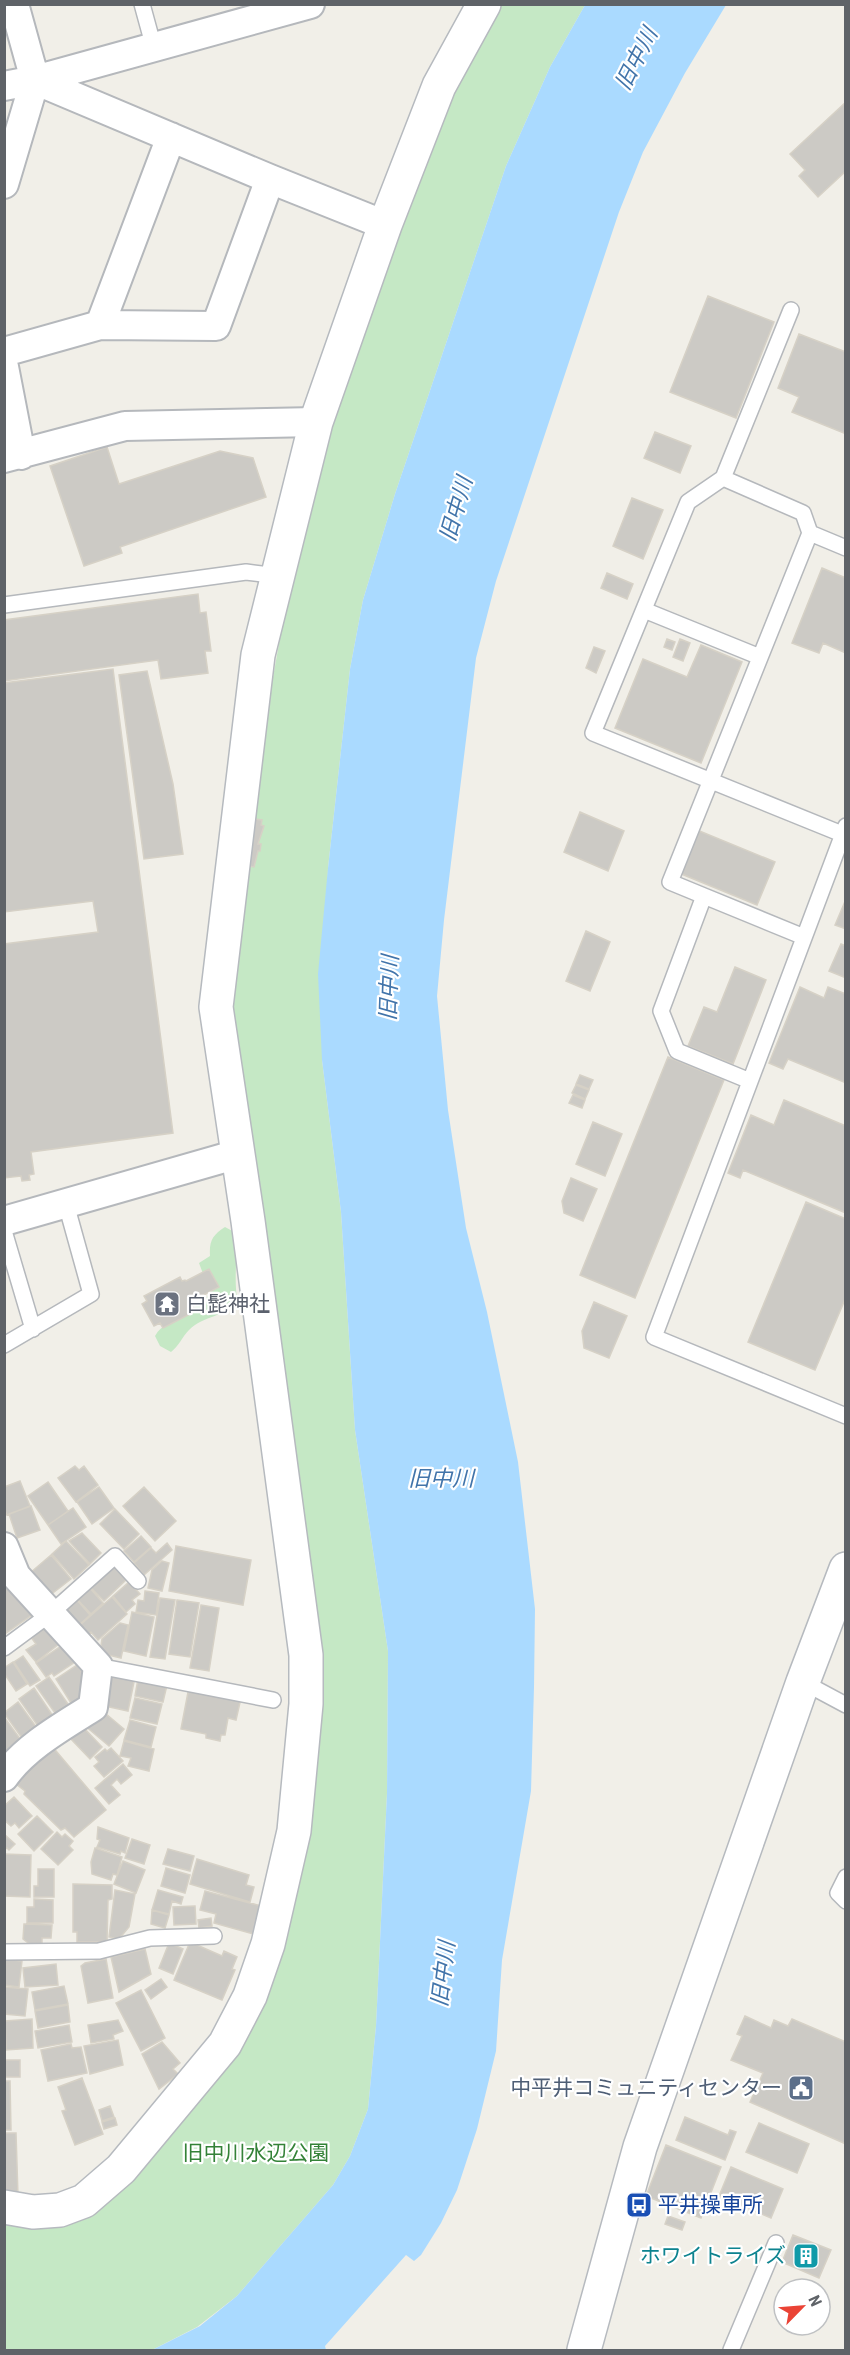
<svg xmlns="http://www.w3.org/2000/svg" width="850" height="2355" viewBox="0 0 850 2355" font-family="'Roboto Condensed','Noto Sans JP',sans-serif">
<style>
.green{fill:#c5e8c5}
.water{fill:#aadaff}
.building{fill:#cccac5;stroke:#d6d1c6;stroke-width:1.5}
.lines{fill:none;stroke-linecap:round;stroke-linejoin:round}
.lane-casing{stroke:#b5b8bc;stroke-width:18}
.street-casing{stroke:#b5b8bc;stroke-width:32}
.secondary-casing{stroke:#b6babf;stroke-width:36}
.lane{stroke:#fff;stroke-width:15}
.street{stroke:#fff;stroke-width:28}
.secondary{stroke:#fff;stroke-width:33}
.labels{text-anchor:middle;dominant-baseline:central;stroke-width:4.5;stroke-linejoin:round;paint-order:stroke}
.worship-label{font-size:21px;fill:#5b616d;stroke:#fff;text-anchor:start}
.service-label{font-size:21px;fill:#4e5e75;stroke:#fff;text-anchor:end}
.park-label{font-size:21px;fill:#348238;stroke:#fff}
.transit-label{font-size:21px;fill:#164399;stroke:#fff;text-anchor:start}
.culture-label{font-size:21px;fill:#0d838f;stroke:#fff;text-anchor:end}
.water-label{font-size:22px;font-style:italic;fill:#4174aa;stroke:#fff}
</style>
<rect width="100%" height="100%" fill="#f1efe8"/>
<path class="green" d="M 499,5 L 585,5 L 550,67 L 506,166 L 395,494 L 363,600 L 350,669 L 328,868 L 322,1060 L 341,1212 L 355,1430 L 388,1651 L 387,1793 L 376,2026 L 368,2109 L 350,2156 L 333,2185 L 237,2296 L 197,2327 L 152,2350 L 5,2350 L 5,2222 L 29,2228 L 185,2114 L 306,1820 L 233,1003 L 233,986 L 272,683 L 295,554 L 352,355 L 463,70 Z
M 225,1227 L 236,1233 C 238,1257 233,1280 238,1304 C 227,1315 203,1316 189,1330 C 182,1337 179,1346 171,1352 L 160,1346 L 155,1336 C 161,1324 177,1320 187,1313 C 196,1307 201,1299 211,1295 L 199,1263 L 210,1256 C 209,1240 213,1235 225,1227 Z"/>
<path class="water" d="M 585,5 L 726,5 L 685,73 L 643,152 L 619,212 L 496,581 L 476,658 L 444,920 L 437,996 L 448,1110 L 466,1228 L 487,1312 L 518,1462 L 535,1609 L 534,1687 L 531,1791 L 502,1960 L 496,2051 L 477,2129 L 457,2190 L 441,2223 L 421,2255 L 414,2261 L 406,2255 L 325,2346 L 326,2350 L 152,2350 L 200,2326 L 237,2296 L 333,2185 L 350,2156 L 368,2109 L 376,2026 L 387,1793 L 388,1651 L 355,1430 L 341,1212 L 322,1060 L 318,974 L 328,868 L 350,669 L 363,600 L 395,494 L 506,166 L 550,67 Z"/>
<path class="building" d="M 846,102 L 846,171 L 818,197 L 799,176 L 805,170 L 790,154 Z
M 708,296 L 774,322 L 736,418 L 670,392 Z
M 799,334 L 846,352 L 846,434 L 792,412 L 799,397 L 778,388 Z
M 655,432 L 691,446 L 680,473 L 644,458 Z
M 107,447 L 119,484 L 220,451 L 253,458 L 266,497 L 120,547 L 122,553 L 84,566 L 50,466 Z
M 632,498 L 663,510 L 643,559 L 613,546 Z
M 822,568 L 846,578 L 846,653 L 823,643 L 819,653 L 792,643 Z
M 607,573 L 633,584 L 627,599 L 601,588 Z
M 198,594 L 200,613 L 206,612 L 211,651 L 205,651 L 208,673 L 161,679 L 158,660 L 4,681 L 4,620 Z
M 667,639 L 675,642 L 672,650 L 664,647 Z
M 680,639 L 690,643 L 683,661 L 673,657 Z
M 701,645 L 742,662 L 701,763 L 615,728 L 643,659 L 687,677 Z
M 594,647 L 605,651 L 596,673 L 586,668 Z
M 113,669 L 173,1133 L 31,1152 L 34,1174 L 29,1175 L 30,1180 L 22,1181 L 21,1176 L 4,1178 L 4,944 L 98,932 L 93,901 L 4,912 L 4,683 Z
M 147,671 L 173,784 L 183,854 L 144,859 L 119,675 Z
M 580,812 L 624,831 L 608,871 L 564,852 Z
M 255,819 L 262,820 L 261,825 L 264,826 L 258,844 L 261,844 L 260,851 L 258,851 L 254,867 L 248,866 Z
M 697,830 L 775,862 L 757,905 L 679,873 Z
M 846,899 L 846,929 L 835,925 Z
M 586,931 L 610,942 L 590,991 L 566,981 Z
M 841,944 L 846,946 L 846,978 L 829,971 Z
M 735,967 L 766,980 L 733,1064 L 688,1046 L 704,1007 L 717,1012 Z
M 800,987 L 824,998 L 828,987 L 846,994 L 846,1083 L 788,1059 L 783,1069 L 769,1063 Z
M 668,1057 L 724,1080 L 635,1298 L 580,1275 Z
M 580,1075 L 593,1080 L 589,1089 L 576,1084 Z
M 576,1085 L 589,1090 L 585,1099 L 572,1093 Z
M 573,1095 L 585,1100 L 582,1108 L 569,1103 Z
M 784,1100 L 846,1126 L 846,1213 L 743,1170 L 740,1178 L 728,1173 L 751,1115 L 774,1125 Z
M 593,1122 L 622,1134 L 605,1176 L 576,1164 Z
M 571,1178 L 597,1189 L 583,1221 L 564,1213 L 562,1201 Z
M 806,1202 L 846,1219 L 846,1297 L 815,1370 L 748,1342 Z
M 209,1269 L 219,1287 L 194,1300 L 196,1303 L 193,1305 L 196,1311 L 163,1328 L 160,1323 L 154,1326 L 142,1304 L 147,1301 L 144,1296 L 180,1277 L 182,1281 L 185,1280 L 186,1281 Z
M 594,1302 L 627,1316 L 609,1358 L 584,1348 L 582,1331 Z
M 75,1466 L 79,1470 L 84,1466 L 98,1485 L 76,1502 L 58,1478 Z
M 20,1481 L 30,1506 L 7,1515 L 4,1509 L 4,1487 Z
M 48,1482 L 68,1511 L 48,1525 L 28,1496 Z
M 99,1487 L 114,1508 L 92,1524 L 77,1502 Z
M 144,1487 L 176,1521 L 155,1541 L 123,1506 Z
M 31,1506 L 40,1530 L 17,1538 L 9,1514 Z
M 73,1508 L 86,1527 L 61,1544 L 48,1525 Z
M 115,1509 L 139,1534 L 124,1549 L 100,1524 Z
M 82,1533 L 101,1553 L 90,1564 L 69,1541 Z
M 141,1536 L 151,1547 L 134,1562 L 124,1551 Z
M 66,1541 L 89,1565 L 74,1579 L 52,1554 Z
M 167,1543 L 172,1550 L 144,1575 L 134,1563 L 151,1548 L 156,1553 Z
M 176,1546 L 251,1560 L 243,1605 L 169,1591 Z
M 51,1555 L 71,1579 L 49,1596 L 30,1573 Z
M 162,1561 L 169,1563 L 162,1591 L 148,1588 L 152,1570 Z
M 114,1565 L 127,1579 L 104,1601 L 90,1587 Z
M 6,1577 L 32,1615 L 6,1633 L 4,1578 Z
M 129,1582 L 140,1594 L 132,1600 L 135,1604 L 126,1612 L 113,1596 Z
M 89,1587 L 103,1603 L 91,1614 L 76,1598 Z
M 145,1591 L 159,1593 L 156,1615 L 136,1612 L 138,1600 L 144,1601 Z
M 112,1597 L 127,1614 L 98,1640 L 91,1632 L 88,1635 L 79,1626 Z
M 160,1598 L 175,1600 L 165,1659 L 150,1657 Z
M 77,1600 L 90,1615 L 77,1627 L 63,1612 Z
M 177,1600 L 199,1603 L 190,1657 L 169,1654 Z
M 201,1605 L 219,1608 L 209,1671 L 190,1668 Z
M 132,1612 L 154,1617 L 146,1656 L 124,1651 Z
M 48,1623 L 63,1641 L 36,1662 L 26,1650 L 36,1644 L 30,1636 Z
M 120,1623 L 128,1625 L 121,1658 L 100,1653 L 102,1639 Z
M 67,1642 L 78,1660 L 54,1676 L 52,1673 L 46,1677 L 36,1663 Z
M 23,1656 L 40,1680 L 30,1686 L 14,1662 Z
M 13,1662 L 27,1684 L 16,1691 L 4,1673 L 4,1668 Z
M 77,1665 L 90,1683 L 78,1705 L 75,1701 L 71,1703 L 56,1679 Z
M 107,1671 L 135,1677 L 128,1711 L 100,1705 Z
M 49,1677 L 68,1704 L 55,1713 L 36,1686 Z
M 138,1679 L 167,1685 L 163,1702 L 135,1696 Z
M 189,1687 L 241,1698 L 236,1720 L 228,1718 L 225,1735 L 221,1735 L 220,1741 L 206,1738 L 206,1734 L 181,1729 Z
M 34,1688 L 53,1716 L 38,1726 L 19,1699 Z
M 135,1698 L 162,1704 L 157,1724 L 130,1718 Z
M 18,1702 L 42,1735 L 27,1745 L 4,1713 Z
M 99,1708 L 124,1729 L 109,1746 L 84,1725 Z
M 4,1717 L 21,1740 L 5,1752 L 4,1751 Z
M 130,1720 L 156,1727 L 151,1747 L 124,1740 Z
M 83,1727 L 102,1747 L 90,1759 L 70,1738 Z
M 124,1741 L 154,1749 L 149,1771 L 128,1766 L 131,1758 L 120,1756 Z
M 51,1745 L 106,1810 L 74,1837 L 65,1828 L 61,1830 L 24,1794 L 25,1791 L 12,1781 Z
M 111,1748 L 123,1761 L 104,1777 L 94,1766 L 99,1762 L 95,1757 L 105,1749 L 107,1751 Z
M 123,1764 L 132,1775 L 121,1784 L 117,1779 L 111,1785 L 120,1795 L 109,1804 L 95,1788 Z
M 14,1797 L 32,1816 L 19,1828 L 15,1823 L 11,1826 L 4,1820 L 4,1806 Z
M 37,1816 L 53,1832 L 34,1851 L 18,1834 Z
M 98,1827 L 129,1838 L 125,1853 L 121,1851 L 120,1854 L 97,1847 L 100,1840 L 97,1839 Z
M 57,1832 L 62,1837 L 65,1834 L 73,1841 L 69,1846 L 73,1850 L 58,1865 L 41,1849 Z
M 4,1834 L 15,1844 L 9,1850 L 7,1848 L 4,1850 Z
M 132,1839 L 150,1845 L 144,1864 L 125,1858 Z
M 95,1848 L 122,1857 L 117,1875 L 113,1874 L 111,1880 L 92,1874 L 91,1862 Z
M 168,1849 L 194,1856 L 190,1871 L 163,1864 Z
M 4,1854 L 31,1855 L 30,1897 L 4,1896 Z
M 197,1859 L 249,1875 L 246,1885 L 254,1887 L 250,1902 L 190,1884 Z
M 123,1861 L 145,1870 L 136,1893 L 114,1884 Z
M 166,1868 L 190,1875 L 185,1893 L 161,1886 Z
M 38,1869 L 54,1869 L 54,1897 L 34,1897 L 34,1886 L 38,1886 Z
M 73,1884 L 112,1885 L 112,1899 L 108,1900 L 107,1942 L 77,1942 L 77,1932 L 73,1932 Z
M 115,1890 L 135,1894 L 129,1927 L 119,1939 L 109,1937 Z
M 158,1890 L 183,1897 L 181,1904 L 172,1901 L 169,1914 L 152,1910 Z
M 205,1891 L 265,1907 L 257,1935 L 214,1923 L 216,1914 L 200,1910 Z
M 34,1899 L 53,1900 L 53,1923 L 27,1923 L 27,1907 L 34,1907 Z
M 195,1906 L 196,1924 L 174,1925 L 173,1907 Z
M 152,1910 L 169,1915 L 165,1928 L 151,1924 Z
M 211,1918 L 212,1926 L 199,1928 L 198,1920 Z
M 24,1924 L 52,1925 L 51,1938 L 42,1938 L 42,1947 L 32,1946 L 23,1939 Z
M 190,1942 L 222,1956 L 224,1951 L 237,1957 L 232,1969 L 235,1970 L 222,2000 L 174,1980 Z
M 169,1943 L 183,1949 L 173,1974 L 159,1968 Z
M 145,1949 L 151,1974 L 119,1992 L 111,1957 Z
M 4,1959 L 22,1961 L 19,1987 L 4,1985 Z
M 106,1959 L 113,1998 L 88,2003 L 81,1966 L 85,1963 Z
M 56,1964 L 58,1985 L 25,1987 L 23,1968 Z
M 161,1979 L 167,1987 L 151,1999 L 145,1990 Z
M 64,1986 L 68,2004 L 35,2010 L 32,1992 Z
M 4,1987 L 28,1989 L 25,2016 L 4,2014 Z
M 141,1990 L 165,2038 L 141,2051 L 116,2003 Z
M 68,2005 L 70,2022 L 38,2028 L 35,2011 Z
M 745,2016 L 771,2028 L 774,2020 L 788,2026 L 792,2019 L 846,2042 L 846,2144 L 750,2102 L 763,2073 L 731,2060 L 742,2036 L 737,2034 Z
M 32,2019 L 33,2048 L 6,2050 L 5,2021 Z
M 118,2020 L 123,2031 L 113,2035 L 114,2039 L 91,2043 L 88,2025 Z
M 69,2025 L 72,2042 L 38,2048 L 35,2031 Z
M 118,2040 L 123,2065 L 90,2074 L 84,2046 Z
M 162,2042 L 180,2063 L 173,2069 L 178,2074 L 159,2089 L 142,2054 Z
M 71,2044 L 72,2048 L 81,2047 L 87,2073 L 48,2081 L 41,2050 Z
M 4,2060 L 20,2060 L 20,2077 L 4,2077 Z
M 82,2078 L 103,2134 L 75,2145 L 62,2111 L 66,2110 L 58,2087 Z
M 4,2081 L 10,2081 L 11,2130 L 4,2130 Z
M 110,2106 L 114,2117 L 102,2121 L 99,2110 Z
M 685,2117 L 728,2135 L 730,2130 L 736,2132 L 725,2160 L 676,2140 Z
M 115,2118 L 117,2125 L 104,2129 L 102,2122 Z
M 759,2123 L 809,2144 L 797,2173 L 746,2152 Z
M 4,2133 L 16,2133 L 18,2196 L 4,2192 Z
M 666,2145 L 721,2167 L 701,2218 L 646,2196 Z
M 731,2167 L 783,2189 L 771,2218 L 719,2196 Z
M 668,2216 L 685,2222 L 682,2230 L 665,2224 Z
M 793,2235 L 831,2250 L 819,2278 L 782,2262 Z"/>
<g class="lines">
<g class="lane-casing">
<path id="lane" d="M 142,4 L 154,48
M 723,478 L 791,310
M 846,548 L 810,533 L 803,513 L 723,478 L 688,502 L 593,733 L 842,834 L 846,834
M 4,605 L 246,572 L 278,576
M 644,610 L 760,657
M 846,826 L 654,1337 L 846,1416
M 704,896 L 804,937
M 750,1081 L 677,1051 L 661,1011 L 704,896 L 670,882 L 810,533
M 4,1231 L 33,1329
M 4,1345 L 91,1294 L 66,1204
M 4,1648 L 50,1614 L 115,1556 L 138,1581
M 98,1666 L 273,1700
M 803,1682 L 846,1705
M 846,1877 L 838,1893 L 846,1901
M 4,1952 L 99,1951 L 150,1938 L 214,1936
M 731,2350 L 776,2243"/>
</g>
<g class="street-casing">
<path id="street" d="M 14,4 L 35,80
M 4,86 L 35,80 L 310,4
M 4,184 L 35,80 L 270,179 L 385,225
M 100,325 L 171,137
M 4,352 L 100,325 L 216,326 L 270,179
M 4,367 L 21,455
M 4,458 L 125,426 L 316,422
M 4,1221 L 238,1154
M 4,1547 L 16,1576 L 98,1666 L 93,1707 C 63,1726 25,1747 4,1777"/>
</g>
<g class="secondary-casing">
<path id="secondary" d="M 4,2207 L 33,2212 L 60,2210 L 84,2201 L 121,2169 L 225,2044 L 250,1996 L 268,1944 L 294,1831 L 306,1704 L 306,1655 L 248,1221 L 216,1007 L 258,655 L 316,422 L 385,225 L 439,86 L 484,4
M 584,2350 L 640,2147 L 803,1682 L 846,1569"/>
</g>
<use href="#lane" class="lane"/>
<use href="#street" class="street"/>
<use href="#secondary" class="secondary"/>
</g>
<defs>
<g id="temple-square" transform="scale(1.35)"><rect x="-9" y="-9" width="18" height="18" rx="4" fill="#6b7280" stroke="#fff"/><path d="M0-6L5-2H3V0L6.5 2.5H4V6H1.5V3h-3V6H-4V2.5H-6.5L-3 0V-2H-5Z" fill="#fff"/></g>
<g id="civic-square" transform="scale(1.35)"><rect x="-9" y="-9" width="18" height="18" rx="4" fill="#5c6f8a" stroke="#fff"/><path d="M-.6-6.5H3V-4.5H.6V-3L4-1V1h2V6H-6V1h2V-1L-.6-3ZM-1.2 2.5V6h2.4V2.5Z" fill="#fff"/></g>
<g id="bus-square" transform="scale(1.35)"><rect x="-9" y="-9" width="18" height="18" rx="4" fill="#1a4fb4" stroke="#fff"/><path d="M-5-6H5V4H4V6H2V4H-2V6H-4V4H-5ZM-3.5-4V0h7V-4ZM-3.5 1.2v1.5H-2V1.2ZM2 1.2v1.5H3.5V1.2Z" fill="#fff"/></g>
<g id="building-square" transform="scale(1.35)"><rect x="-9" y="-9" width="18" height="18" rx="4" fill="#0f9aa8" stroke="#fff"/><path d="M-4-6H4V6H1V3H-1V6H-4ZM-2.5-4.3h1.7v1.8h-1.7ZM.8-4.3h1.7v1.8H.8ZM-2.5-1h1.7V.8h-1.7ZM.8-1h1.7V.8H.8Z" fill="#fff"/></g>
</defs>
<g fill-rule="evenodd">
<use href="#temple-square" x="167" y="1304"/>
<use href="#civic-square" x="801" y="2088"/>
<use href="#bus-square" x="639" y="2205"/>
<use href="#building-square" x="806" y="2256"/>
</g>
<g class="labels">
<g class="worship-label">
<text x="186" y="1304">白髭神社</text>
</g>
<g class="service-label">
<text x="782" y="2088">中平井コミュニティセンター</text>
</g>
<g class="park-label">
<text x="256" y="2153">旧中川水辺公園</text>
</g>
<g class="transit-label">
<text x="658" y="2205">平井操車所</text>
</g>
<g class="culture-label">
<text x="786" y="2256">ホワイトライズ</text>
</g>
<g class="water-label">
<text transform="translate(636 59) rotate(-63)">旧中川</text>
<text transform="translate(456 509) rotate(-74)">旧中川</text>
<text transform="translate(389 988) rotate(-88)">旧中川</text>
<text x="441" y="1478">旧中川</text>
<text transform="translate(443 1974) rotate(-83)">旧中川</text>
</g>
</g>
<rect width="850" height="2355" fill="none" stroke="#5f6368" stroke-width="12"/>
<g transform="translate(802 2307) rotate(65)"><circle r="28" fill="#ffffff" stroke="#bfc1c3" stroke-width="1.5"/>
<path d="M0-4.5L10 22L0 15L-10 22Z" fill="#ea4335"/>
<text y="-9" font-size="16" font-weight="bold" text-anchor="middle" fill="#5f6368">N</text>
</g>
</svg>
